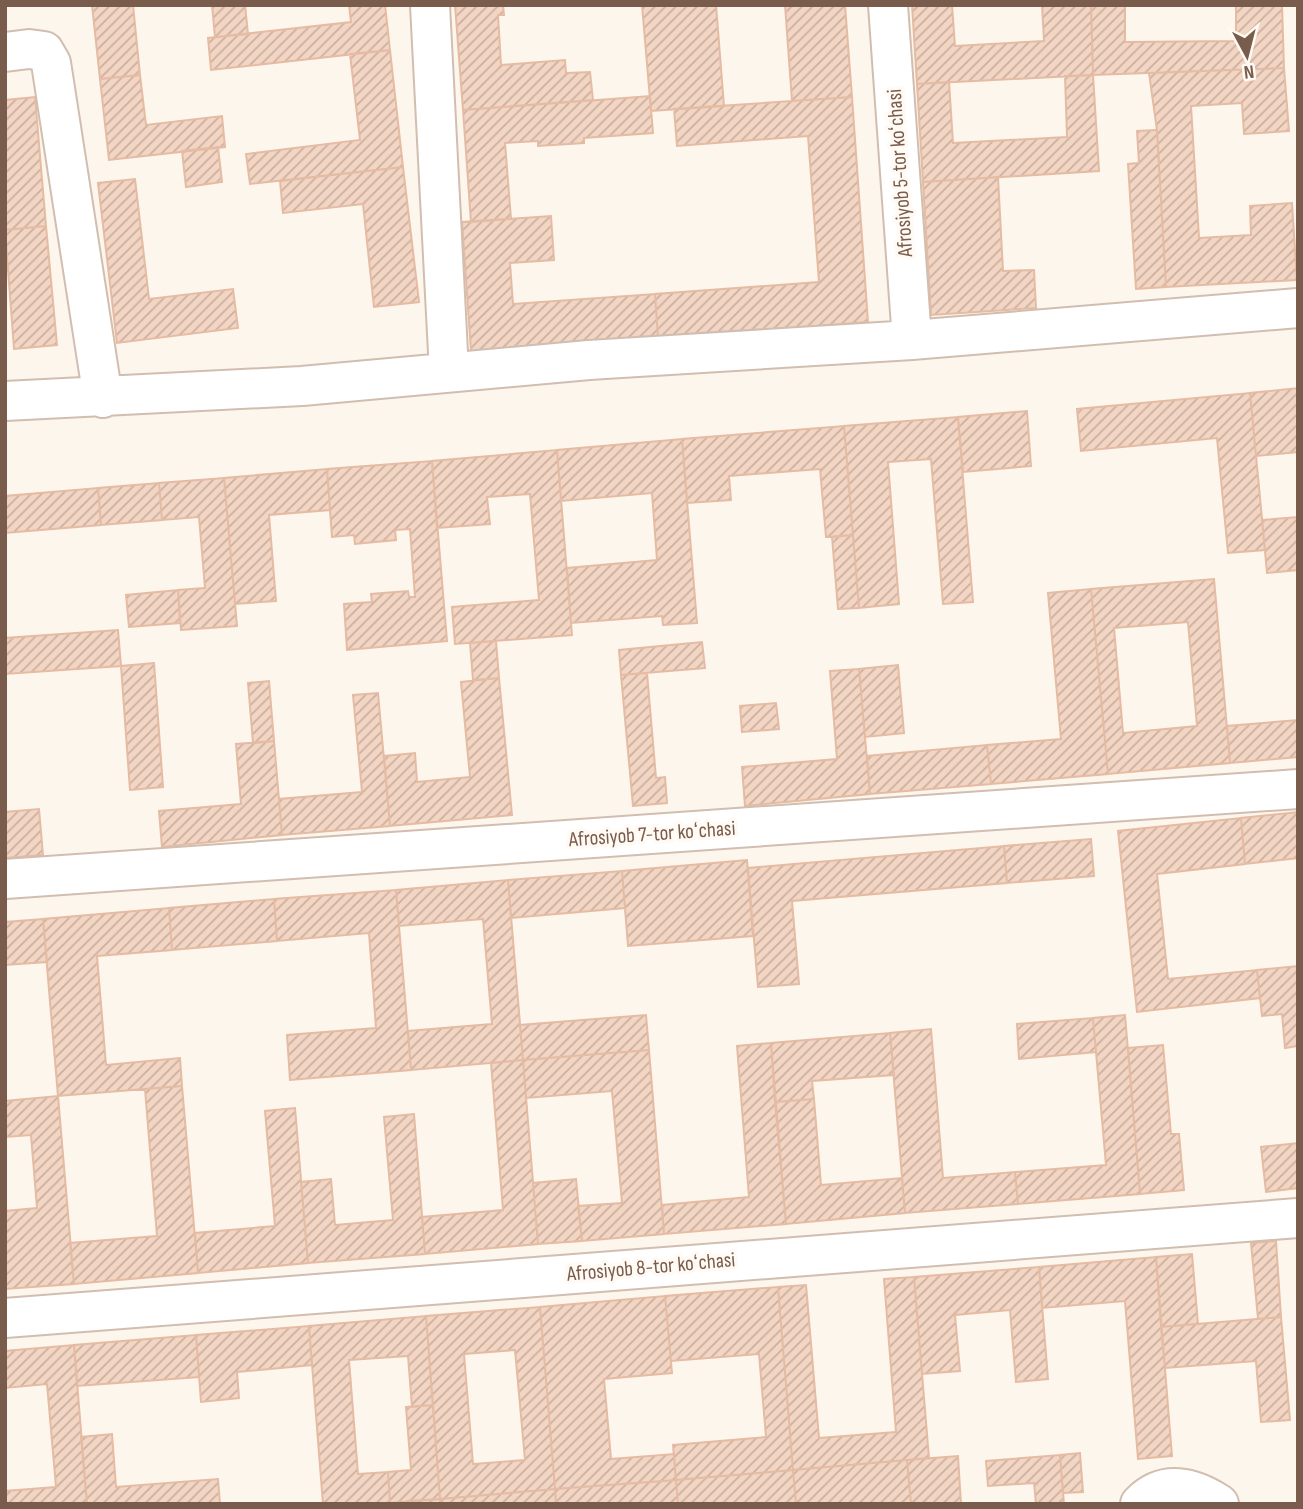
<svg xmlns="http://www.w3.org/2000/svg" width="1303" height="1509" viewBox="0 0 1303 1509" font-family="'Sofia Sans Condensed',sans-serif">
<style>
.building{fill:url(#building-hatch);stroke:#e6bba3;stroke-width:2;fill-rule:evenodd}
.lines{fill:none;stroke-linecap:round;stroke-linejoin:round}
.minor-casing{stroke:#d1beb0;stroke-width:42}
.minor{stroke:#fff;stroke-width:38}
.labels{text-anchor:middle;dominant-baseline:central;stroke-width:7;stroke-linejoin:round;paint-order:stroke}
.street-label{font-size:21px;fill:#7a5c4d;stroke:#fffaf3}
</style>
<defs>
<pattern id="building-hatch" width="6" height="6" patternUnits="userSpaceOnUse" patternTransform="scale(1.75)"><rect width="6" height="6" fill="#f3d5c3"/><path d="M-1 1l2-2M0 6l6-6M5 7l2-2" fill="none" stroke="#cab0a1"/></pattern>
</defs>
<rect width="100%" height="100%" fill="#fdf6ec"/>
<path class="building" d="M 92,5 L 133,5 L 140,75 L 100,79 Z
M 212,5 L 245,5 L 248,34 L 215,37 Z
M 349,5 L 385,5 L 390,50 L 211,70 L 208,38 L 351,22 Z
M 455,5 L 503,5 L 504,15 L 498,15 L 501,65 L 565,60 L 566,73 L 590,72 L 593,100 L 463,110 Z
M 642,5 L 716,5 L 724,106 L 651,111 Z
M 785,5 L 845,5 L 852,97 L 792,101 Z
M 912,5 L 952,5 L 955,46 L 1044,41 L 1042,5 L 1091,5 L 1093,75 L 917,84 Z
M 1091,5 L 1125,5 L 1125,42 L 1236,41 L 1236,5 L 1282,5 L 1284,68 L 1093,75 Z
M 390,50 L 403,167 L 250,184 L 246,154 L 360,140 L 350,54 Z
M 1284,68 L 1289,131 L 1244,134 L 1242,103 L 1191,106 L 1199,238 L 1251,235 L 1250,206 L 1292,203 L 1297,280 L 1166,287 L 1157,130 L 1149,73 Z
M 140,75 L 146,125 L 222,116 L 225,147 L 109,160 L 100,79 Z
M 1093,75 L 1099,171 L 923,182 L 917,84 L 949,82 L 953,143 L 1067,137 L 1065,76 Z
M 650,96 L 653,133 L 584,138 L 584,143 L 538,146 L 538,141 L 505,143 L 511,219 L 471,222 L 463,110 Z
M 35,97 L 46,226 L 5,230 L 5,100 Z
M 852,97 L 868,322 L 658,338 L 655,294 L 819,282 L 808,136 L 677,146 L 674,109 Z
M 1157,130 L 1166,287 L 1136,289 L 1128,164 L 1139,163 L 1137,131 Z
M 218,147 L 222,182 L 186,187 L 182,151 Z
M 403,167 L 419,302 L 374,307 L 363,204 L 283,213 L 280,181 Z
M 998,177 L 1003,271 L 1034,270 L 1036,308 L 931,315 L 923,182 Z
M 135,179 L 149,299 L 233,289 L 238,328 L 117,343 L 98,183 Z
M 551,216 L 554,260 L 510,263 L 513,304 L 655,294 L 658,338 L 471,351 L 462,222 Z
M 46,226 L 57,345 L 14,349 L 5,230 Z
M 1298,388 L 1298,452 L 1256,456 L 1250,393 Z
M 1250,393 L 1265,550 L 1228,553 L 1217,438 L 1081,451 L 1077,409 Z
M 1027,411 L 1031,466 L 963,472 L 958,417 Z
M 958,417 L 973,602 L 943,604 L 931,459 L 888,462 L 899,604 L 859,608 L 844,426 Z
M 844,426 L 853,535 L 826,537 L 820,469 L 729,476 L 731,500 L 687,503 L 682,439 Z
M 682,439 L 697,623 L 663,625 L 662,616 L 571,623 L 567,568 L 657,560 L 652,493 L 561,501 L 557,450 Z
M 557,450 L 572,635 L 455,644 L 452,607 L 539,600 L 530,494 L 487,497 L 490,524 L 437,528 L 432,461 Z
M 432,461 L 447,641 L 347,650 L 344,604 L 372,602 L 371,594 L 408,591 L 409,597 L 415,597 L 410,529 L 395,530 L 396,540 L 355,544 L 354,535 L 332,537 L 327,469 Z
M 327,469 L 330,510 L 269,515 L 276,601 L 235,604 L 224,478 Z
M 224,478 L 237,626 L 181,630 L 178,590 L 205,588 L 199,517 L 162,520 L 159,483 Z
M 159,483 L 162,520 L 101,525 L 98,488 Z
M 98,488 L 101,525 L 5,533 L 5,496 Z
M 1298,517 L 1298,570 L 1267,573 L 1262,520 Z
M 853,535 L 859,608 L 838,609 L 832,537 Z
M 1214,579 L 1230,763 L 1108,774 L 1091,589 ZM 1188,622 L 1197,726 L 1123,733 L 1114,628 Z
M 1091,589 L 1108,774 L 991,784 L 987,745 L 1061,739 L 1048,593 Z
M 178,590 L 180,623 L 129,627 L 126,595 Z
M 118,630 L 121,666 L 5,674 L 5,638 Z
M 496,641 L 499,678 L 473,680 L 470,643 Z
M 702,642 L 705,668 L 621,675 L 619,650 Z
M 154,663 L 163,787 L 130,790 L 121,666 Z
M 898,665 L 904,733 L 865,737 L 859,669 Z
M 859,669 L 870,794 L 745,806 L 742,767 L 837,759 L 830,671 Z
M 647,673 L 656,778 L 665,777 L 667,803 L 633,806 L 621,675 Z
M 499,678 L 512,815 L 390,826 L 384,756 L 415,753 L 417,782 L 470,777 L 461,682 Z
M 269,681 L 274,741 L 253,743 L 248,683 Z
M 378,693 L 390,826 L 282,835 L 279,799 L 362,792 L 353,695 Z
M 776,703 L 779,729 L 742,732 L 740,706 Z
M 1298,720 L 1298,757 L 1230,763 L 1227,726 Z
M 274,741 L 282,835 L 162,847 L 159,811 L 241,804 L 236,744 Z
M 987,745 L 991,784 L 870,794 L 867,756 Z
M 39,809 L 43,855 L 5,858 L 5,812 Z
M 1298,812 L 1298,858 L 1245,864 L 1241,818 Z
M 1241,818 L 1245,864 L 1157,874 L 1168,979 L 1257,970 L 1260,998 L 1137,1012 L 1118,831 Z
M 1091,839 L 1094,876 L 1007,883 L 1004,846 Z
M 1004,846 L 1007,883 L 792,901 L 799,984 L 758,987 L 748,868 Z
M 747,860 L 753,936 L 628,946 L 622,871 Z
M 622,871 L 625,908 L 511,918 L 508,880 Z
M 508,880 L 523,1060 L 411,1070 L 408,1031 L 492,1024 L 483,919 L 399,926 L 396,890 Z
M 396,890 L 411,1070 L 290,1080 L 287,1035 L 376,1028 L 369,933 L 277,941 L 274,899 Z
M 274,899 L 277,941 L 172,950 L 169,908 Z
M 169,908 L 172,950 L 97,956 L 106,1065 L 180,1058 L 182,1086 L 58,1096 L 43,919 Z
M 43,919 L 47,962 L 5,965 L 5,922 Z
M 1298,966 L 1298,1046 L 1285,1048 L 1282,1014 L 1262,1016 L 1257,970 Z
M 646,1015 L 649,1050 L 523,1060 L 520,1025 Z
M 1125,1015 L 1140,1194 L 1018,1204 L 1015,1172 L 1106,1165 L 1093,1018 Z
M 1093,1018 L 1096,1052 L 1019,1059 L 1017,1024 Z
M 931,1029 L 943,1178 L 1015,1172 L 1018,1204 L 905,1213 L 890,1033 Z
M 890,1033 L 894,1075 L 812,1081 L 814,1099 L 775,1102 L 771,1043 Z
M 771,1043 L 786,1224 L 664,1234 L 662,1205 L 749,1197 L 737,1046 Z
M 1163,1045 L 1171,1134 L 1179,1134 L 1184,1190 L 1140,1194 L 1128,1048 Z
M 649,1050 L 664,1234 L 582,1241 L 578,1206 L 622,1203 L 612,1091 L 526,1098 L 523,1060 Z
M 523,1060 L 538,1244 L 425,1254 L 422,1217 L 503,1210 L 491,1063 Z
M 182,1086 L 198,1273 L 74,1284 L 70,1243 L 157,1236 L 145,1089 Z
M 58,1096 L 74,1284 L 5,1289 L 5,1211 L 37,1208 L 31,1135 L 5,1137 L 5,1101 Z
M 814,1099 L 821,1185 L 902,1178 L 905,1213 L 786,1224 L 775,1102 Z
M 295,1108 L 308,1263 L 198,1273 L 195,1233 L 275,1226 L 265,1111 Z
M 414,1114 L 425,1254 L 308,1263 L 301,1182 L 331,1179 L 335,1225 L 393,1220 L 384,1117 Z
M 1298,1143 L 1298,1188 L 1266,1192 L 1261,1147 Z
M 576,1179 L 582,1241 L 538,1244 L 533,1183 Z
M 1276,1241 L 1281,1317 L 1258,1319 L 1251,1243 Z
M 1192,1254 L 1198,1324 L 1161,1327 L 1156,1257 Z
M 1156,1257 L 1172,1456 L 1138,1459 L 1125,1301 L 1042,1308 L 1039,1267 Z
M 1039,1267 L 1048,1379 L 1016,1382 L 1010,1310 L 955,1315 L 960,1371 L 922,1374 L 914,1277 Z
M 914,1277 L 929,1458 L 793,1470 L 778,1287 L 806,1285 L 819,1438 L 896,1432 L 884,1279 Z
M 778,1287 L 793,1470 L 676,1480 L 673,1445 L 766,1437 L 759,1354 L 671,1361 L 665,1296 Z
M 665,1296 L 672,1373 L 604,1379 L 611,1459 L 674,1454 L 676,1480 L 555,1489 L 540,1307 Z
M 540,1307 L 555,1489 L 440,1499 L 426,1316 ZM 515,1350 L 525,1460 L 473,1464 L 464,1354 Z
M 426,1316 L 433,1405 L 412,1407 L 408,1356 L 349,1360 L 358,1474 L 388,1472 L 390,1503 L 323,1504 L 309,1326 Z
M 1281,1317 L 1290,1420 L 1261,1422 L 1256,1361 L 1165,1368 L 1161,1327 Z
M 309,1326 L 312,1365 L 237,1372 L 239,1398 L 201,1402 L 196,1335 Z
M 196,1335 L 199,1377 L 77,1386 L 74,1345 Z
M 74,1345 L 87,1504 L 5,1504 L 5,1491 L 56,1487 L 47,1384 L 5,1388 L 5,1351 Z
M 433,1405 L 440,1499 L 390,1503 L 388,1472 L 411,1470 L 406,1407 Z
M 112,1434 L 116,1487 L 218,1479 L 220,1504 L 87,1504 L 81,1437 Z
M 1080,1453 L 1083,1492 L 1063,1493 L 1060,1455 Z
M 1060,1455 L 1064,1504 L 1036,1504 L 1034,1483 L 988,1486 L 986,1461 Z
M 958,1456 L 961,1504 L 911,1504 L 907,1460 Z
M 907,1460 L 911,1504 L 796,1504 L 793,1470 Z
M 793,1470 L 796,1504 L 678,1504 L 676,1480 Z
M 676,1480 L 678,1504 L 556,1504 L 555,1489 Z
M 555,1489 L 556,1504 L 441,1504 L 440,1499 Z
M 440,1499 L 441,1504 L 407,1504 L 407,1501 Z"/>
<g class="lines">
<g class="minor-casing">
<path id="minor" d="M 430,5 L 449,372
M 888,5 L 912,340
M 5,52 L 29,49 L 44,51 L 51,63 L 103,398
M 5,401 L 302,386 L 589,360 L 912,340 L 1298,308
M 5,879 L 1298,789
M 5,1318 L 1298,1218
M 1140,1504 C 1164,1479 1193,1487 1219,1504"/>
</g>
<use href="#minor" class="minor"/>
</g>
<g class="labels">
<g class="street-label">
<text transform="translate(900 173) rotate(-94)">Afrosiyob 5-tor koʻchasi</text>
<text transform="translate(652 834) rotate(-4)">Afrosiyob 7-tor koʻchasi</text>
<text transform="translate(651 1267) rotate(-5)">Afrosiyob 8-tor koʻchasi</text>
</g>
</g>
<rect width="1303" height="1509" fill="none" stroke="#7a5c4d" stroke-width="14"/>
<g transform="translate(1247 56) rotate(173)" stroke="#fffaf3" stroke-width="5" paint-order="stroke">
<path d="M0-5L12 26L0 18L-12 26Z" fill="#7a5c4d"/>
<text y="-10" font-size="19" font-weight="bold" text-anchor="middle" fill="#7a5c4d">N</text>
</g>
</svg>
